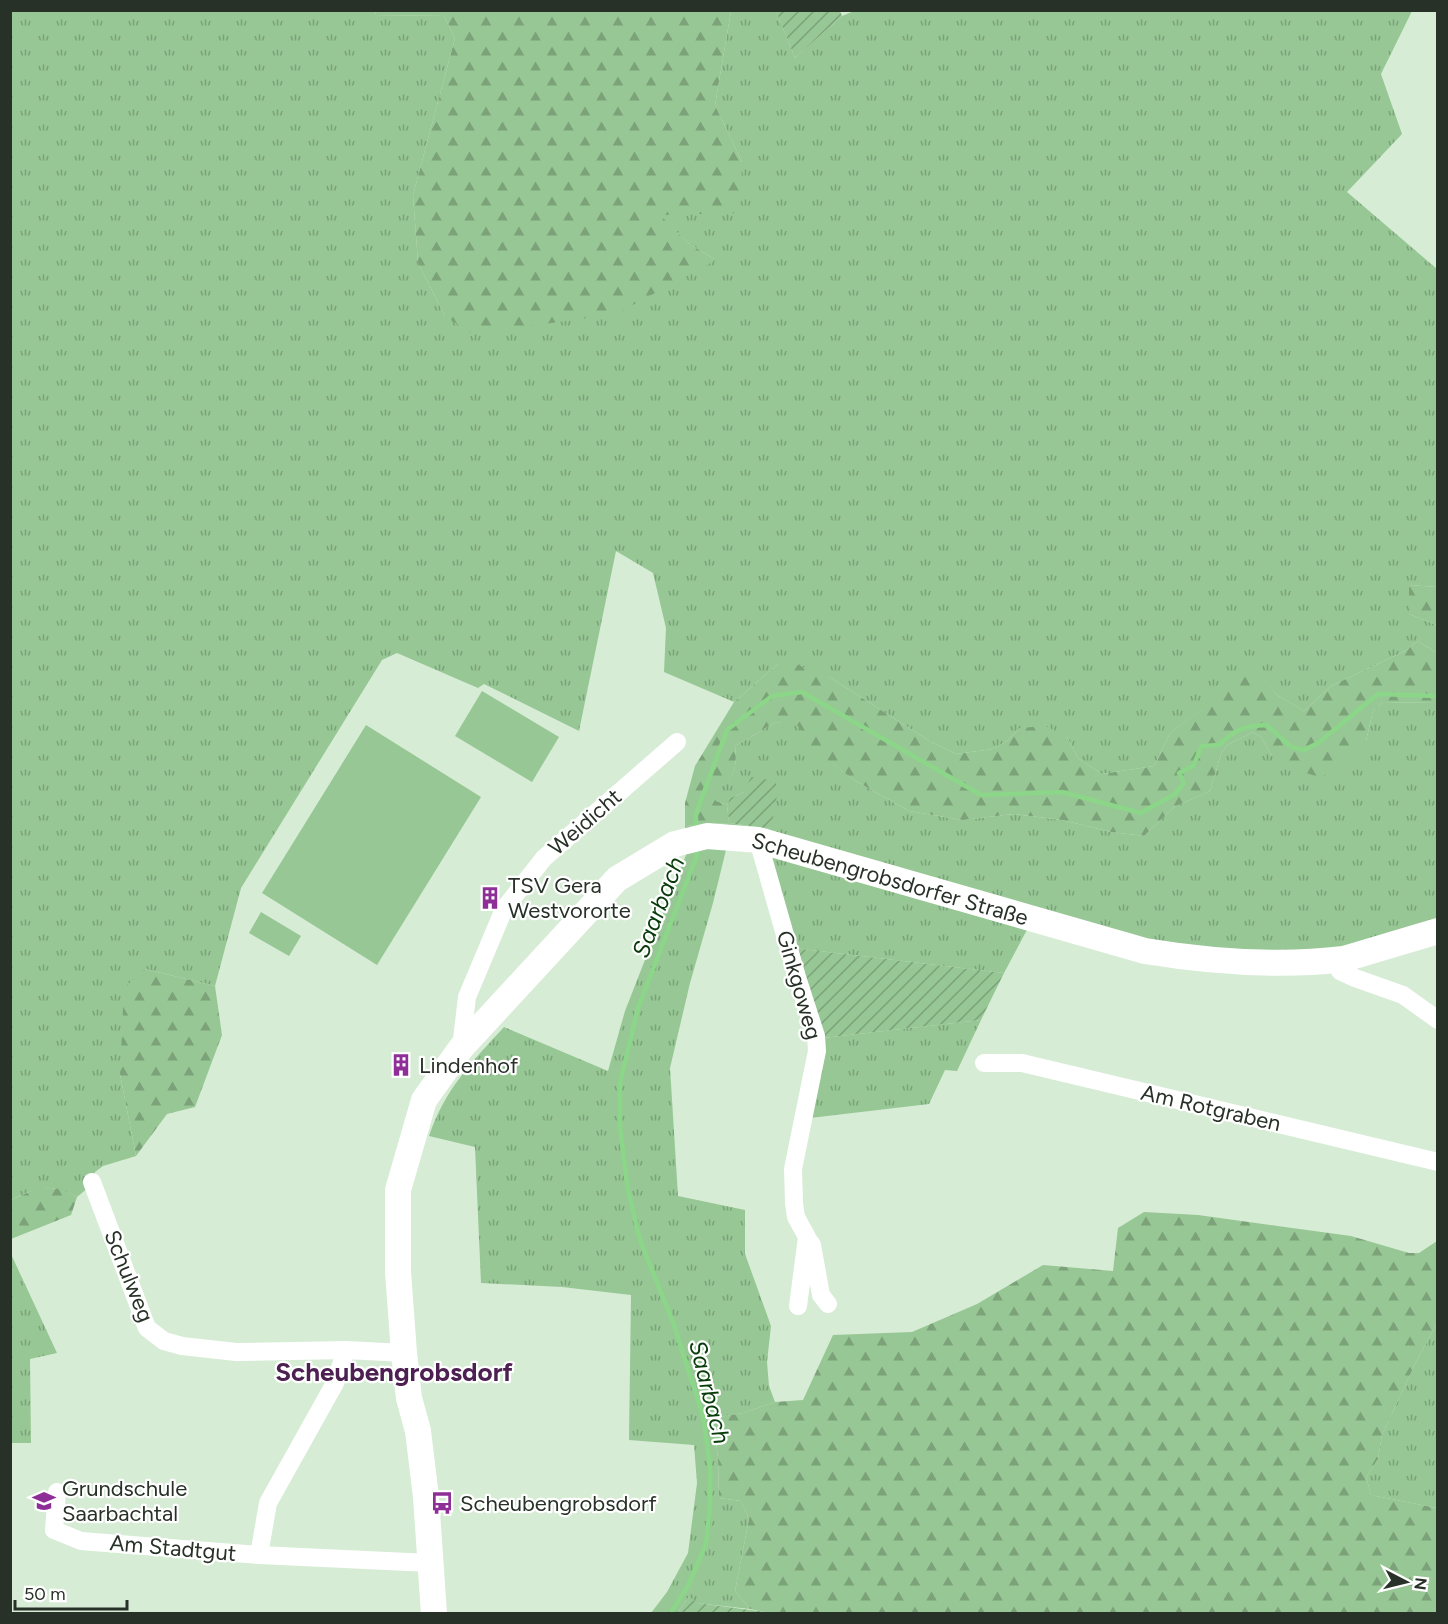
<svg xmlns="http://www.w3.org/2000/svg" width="1448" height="1624" viewBox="0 0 1448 1624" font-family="Figtree,sans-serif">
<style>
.grass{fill:url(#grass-tufts)}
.forest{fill:url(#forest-firs)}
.garden{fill:url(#garden-furrows)}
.pitch{fill:#97c794}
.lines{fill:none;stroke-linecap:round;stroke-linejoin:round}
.stream{stroke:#8cd689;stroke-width:4.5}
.minor{stroke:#fff;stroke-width:18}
.secondary{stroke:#fff;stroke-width:26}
.labels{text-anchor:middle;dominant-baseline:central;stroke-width:4.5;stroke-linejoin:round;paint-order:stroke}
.street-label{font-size:22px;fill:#283128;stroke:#fff}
.poi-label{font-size:22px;fill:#283128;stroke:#fff;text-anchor:start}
.water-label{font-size:24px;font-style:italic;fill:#073c09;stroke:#fff}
.quarter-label{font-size:26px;font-weight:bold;fill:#4d2052;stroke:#fff}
</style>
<defs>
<pattern id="grass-tufts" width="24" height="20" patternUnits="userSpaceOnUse" patternTransform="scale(1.5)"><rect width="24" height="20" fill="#97c794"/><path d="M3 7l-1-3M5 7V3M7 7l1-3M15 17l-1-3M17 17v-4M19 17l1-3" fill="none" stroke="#7ba279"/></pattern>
<pattern id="forest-firs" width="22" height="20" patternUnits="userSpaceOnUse" patternTransform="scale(1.5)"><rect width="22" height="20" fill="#97c794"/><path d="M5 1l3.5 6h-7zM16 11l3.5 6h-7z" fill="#7ba279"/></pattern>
<pattern id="garden-furrows" width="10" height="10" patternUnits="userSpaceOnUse" patternTransform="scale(1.5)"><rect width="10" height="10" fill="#97c794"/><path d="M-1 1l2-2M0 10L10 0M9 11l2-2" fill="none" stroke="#7ba279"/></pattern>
</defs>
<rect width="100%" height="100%" fill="#d6ecd5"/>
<path class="grass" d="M 376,10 L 375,15 L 444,16 L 455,38 L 413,195 L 418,263 L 445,316 L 716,260 L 688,243 L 659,215 L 742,162 L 715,105 L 731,11 L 776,11 L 795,58 L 842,16 L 854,11 L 1412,11 L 1381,74 L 1402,134 L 1347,192 L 1437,269 L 1437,587 L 1409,585 L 1409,614 L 1437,625 L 1437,653 L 1418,641 L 1405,651 L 1331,686 L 1304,711 L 1277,695 L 1255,670 L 1170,733 L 1154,766 L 1102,774 L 1078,758 L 1067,737 L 1020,728 L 1008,740 L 993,749 L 956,754 L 931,742 L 831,678 L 778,664 L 734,702 L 664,672 L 666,628 L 653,573 L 616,551 L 579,731 L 484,684 L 478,688 L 397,653 L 382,660 L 241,888 L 215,986 L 145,969 L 120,1074 L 136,1156 L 103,1166 L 95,1172 L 89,1187 L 77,1197 C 47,1182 39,1187 11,1200 L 11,11 Z
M 1383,702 L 1437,703 L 1437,940 L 1326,970 L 1029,926 L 1004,973 L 794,948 L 769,854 L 726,850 L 713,903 L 690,983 L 670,1068 L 678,1196 L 745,1210 L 745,1254 L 771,1326 L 767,1362 L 769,1386 L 775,1402 L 743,1413 L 713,1418 L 718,1458 L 719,1498 L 741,1501 L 749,1519 L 735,1591 L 750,1609 L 696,1603 L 689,1597 L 677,1613 L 651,1613 L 667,1592 L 688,1553 L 697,1483 L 694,1445 L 629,1440 L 631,1295 L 562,1287 L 481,1283 L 475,1147 L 429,1136 C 445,1089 471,1063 504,1027 L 608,1071 L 625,1011 L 686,855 L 685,826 L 729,823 L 770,829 L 744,792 L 730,798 L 727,805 L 716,801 L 713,793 C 733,779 738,770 735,746 L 776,722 L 798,725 L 814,749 L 854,780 L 909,811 L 963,820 L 1013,814 L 1062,820 L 1111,832 L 1144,836 L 1174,807 L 1210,791 L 1221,754 L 1227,745 L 1253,732 L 1261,737 L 1272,756 L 1366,741 L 1373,711 Z
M 981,1020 L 957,1071 L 945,1070 L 929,1104 L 810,1118 L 823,1038 Z
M 10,1252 L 57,1353 L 30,1359 L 31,1443 L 11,1443 Z
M 1437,1323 L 1437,1508 L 1371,1495 L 1366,1477 L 1378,1459 L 1382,1435 L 1416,1362 Z"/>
<path class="forest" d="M 376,10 L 731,11 L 715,105 L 742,162 L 740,213 L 660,215 L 688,243 L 716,260 L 616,314 L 472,334 L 445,316 L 418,263 L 413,195 L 455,38 L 444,16 L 375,15 Z
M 1409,585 L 1437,587 L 1437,625 L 1409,614 Z
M 1418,641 L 1437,653 L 1437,703 L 1383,702 L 1373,711 L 1366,741 L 1336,772 L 1318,777 L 1289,767 L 1272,756 L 1261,737 L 1253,732 L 1227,745 L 1221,754 L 1210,791 L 1174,807 L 1144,836 L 1111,832 L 1062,820 L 1013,814 L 963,820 L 909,811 L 854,780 L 813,749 L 798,726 L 776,722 L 735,746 C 738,770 733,779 714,793 L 716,801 L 727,805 L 729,823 L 685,826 L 685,803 L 695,766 L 734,702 L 778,664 L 790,662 L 831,678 L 931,742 L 956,754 L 993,749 L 1008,740 L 1020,728 L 1046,726 L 1067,737 L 1078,758 L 1102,774 L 1154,766 L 1170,733 L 1255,669 L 1277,695 L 1304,711 L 1331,686 L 1405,651 Z
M 145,969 L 215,986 L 222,1035 L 195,1107 L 167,1114 L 136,1156 L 120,1074 L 124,988 Z
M 40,1187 L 61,1189 L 77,1197 L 71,1215 L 11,1239 L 11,1200 Z
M 1144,1212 L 1198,1215 L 1351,1236 L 1409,1253 L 1419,1253 L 1437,1241 L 1437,1323 L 1416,1362 L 1382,1435 L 1378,1459 L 1366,1477 L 1371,1495 L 1437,1508 L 1437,1613 L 773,1614 L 750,1609 L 735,1591 L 749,1519 L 741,1501 L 719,1498 L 718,1458 L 713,1418 L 743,1413 L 775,1402 L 803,1400 L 833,1335 L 912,1332 L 977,1304 L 1043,1265 L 1113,1271 L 1118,1228 Z"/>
<path class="garden" d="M 776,11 L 840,11 L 842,16 L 795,58 Z
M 751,777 L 776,781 L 777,795 L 771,829 L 729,823 L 727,805 L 730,798 L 744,792 Z
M 794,948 L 1004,973 L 981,1020 L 823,1038 Z
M 689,1597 L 697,1603 L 773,1613 L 677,1613 Z"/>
<path class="pitch" d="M 482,691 L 559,737 L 532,782 L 455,736 Z
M 366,725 L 481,797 L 377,965 L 262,893 Z
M 261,912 L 301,936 L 289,956 L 249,933 Z"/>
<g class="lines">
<path class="stream" d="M 696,831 L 696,814 L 727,730 L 772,696 L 802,692 L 981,795 L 1062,792 L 1141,813 L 1175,794 L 1184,783 L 1179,773 L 1193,766 L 1202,746 L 1219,745 C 1236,729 1244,726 1267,725 L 1291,747 L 1304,750 L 1318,743 L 1378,694 L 1438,696
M 670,1614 L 688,1586 L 706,1544 L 710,1507 L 710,1466 L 703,1416 L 674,1325 L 640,1240 L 628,1190 L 620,1128 L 620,1083 L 638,1008 L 697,855 L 697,848"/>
<path class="minor" d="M 758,840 L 797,977 L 816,1036 L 817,1051 L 793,1169 L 794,1203 L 796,1217 L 807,1237 L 798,1306
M 1334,960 L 1340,971 L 1355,978 L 1403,995 L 1438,1020
M 461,1048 L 467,997 L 504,909 L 544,858 L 677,742
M 984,1063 L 1022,1063 L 1438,1162
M 92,1182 L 147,1328 L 164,1341 L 182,1346 L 236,1352 L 346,1350 L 404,1353
M 809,1241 L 812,1245 L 821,1295 L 828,1304
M 57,1492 L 54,1530 L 81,1541 L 259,1555 L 430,1563
M 259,1555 L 268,1503 L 335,1383 L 346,1350"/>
<path class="secondary" d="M 434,1614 L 426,1497 L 418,1431 L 409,1398 L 404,1353 L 398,1272 L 398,1190 L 424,1100 L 461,1048 L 617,879 L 675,844 L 707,836 L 758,840 L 1145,951 C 1212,962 1277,967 1344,959 L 1438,931"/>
</g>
<defs>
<g id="building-bare" transform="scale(1.8)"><path d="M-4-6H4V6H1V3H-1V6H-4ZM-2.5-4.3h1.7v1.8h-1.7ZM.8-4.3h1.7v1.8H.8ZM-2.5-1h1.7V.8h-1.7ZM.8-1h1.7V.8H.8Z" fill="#8e2f98" stroke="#fff" stroke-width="2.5" paint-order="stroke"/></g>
<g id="school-bare" transform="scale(1.8)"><path d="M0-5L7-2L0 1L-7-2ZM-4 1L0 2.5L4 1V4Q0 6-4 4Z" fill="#8e2f98" stroke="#fff" stroke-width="2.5" paint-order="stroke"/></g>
<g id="bus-bare" transform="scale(1.8)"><path d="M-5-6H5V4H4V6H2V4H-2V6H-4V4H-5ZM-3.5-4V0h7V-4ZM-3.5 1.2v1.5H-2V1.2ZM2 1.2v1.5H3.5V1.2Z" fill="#8e2f98" stroke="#fff" stroke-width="2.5" paint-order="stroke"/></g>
</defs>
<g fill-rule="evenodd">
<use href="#building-bare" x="490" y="898"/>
<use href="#building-bare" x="401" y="1065"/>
<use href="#school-bare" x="44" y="1501"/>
<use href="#bus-bare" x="442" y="1503"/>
</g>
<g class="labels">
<g class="street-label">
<text transform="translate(585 822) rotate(-41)">Weidicht</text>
<text transform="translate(890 879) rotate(16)">Scheubengrobsdorfer Straße</text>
<text transform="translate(799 985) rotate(74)">Ginkgoweg</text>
<text transform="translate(1211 1108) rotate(13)">Am Rotgraben</text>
<text transform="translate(129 1276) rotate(68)">Schulweg</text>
<text transform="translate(173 1548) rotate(5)">Am Stadtgut</text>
</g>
<g class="poi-label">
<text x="508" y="885">TSV Gera<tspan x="508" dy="25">Westvororte</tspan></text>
<text x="419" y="1065">Lindenhof</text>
<text x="62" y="1488">Grundschule<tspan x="62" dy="25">Saarbachtal</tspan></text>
<text x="460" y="1503">Scheubengrobsdorf</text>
</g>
<g class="water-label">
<text transform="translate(658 907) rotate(-69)">Saarbach</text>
<text transform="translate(710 1392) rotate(76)">Saarbach</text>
</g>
<g class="quarter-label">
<text x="394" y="1372">Scheubengrobsdorf</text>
</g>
</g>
<rect width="1448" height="1624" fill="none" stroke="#283128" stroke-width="24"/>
<g transform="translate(1406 1582) rotate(97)" stroke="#ffffff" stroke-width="4.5" paint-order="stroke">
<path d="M0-4.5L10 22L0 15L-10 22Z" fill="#283128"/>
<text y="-9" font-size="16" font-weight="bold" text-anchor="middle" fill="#283128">N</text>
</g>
<path d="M15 1600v9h112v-9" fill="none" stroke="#283128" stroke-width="3"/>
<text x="24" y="1600" font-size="18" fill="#283128" stroke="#ffffff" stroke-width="4.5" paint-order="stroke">50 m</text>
</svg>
